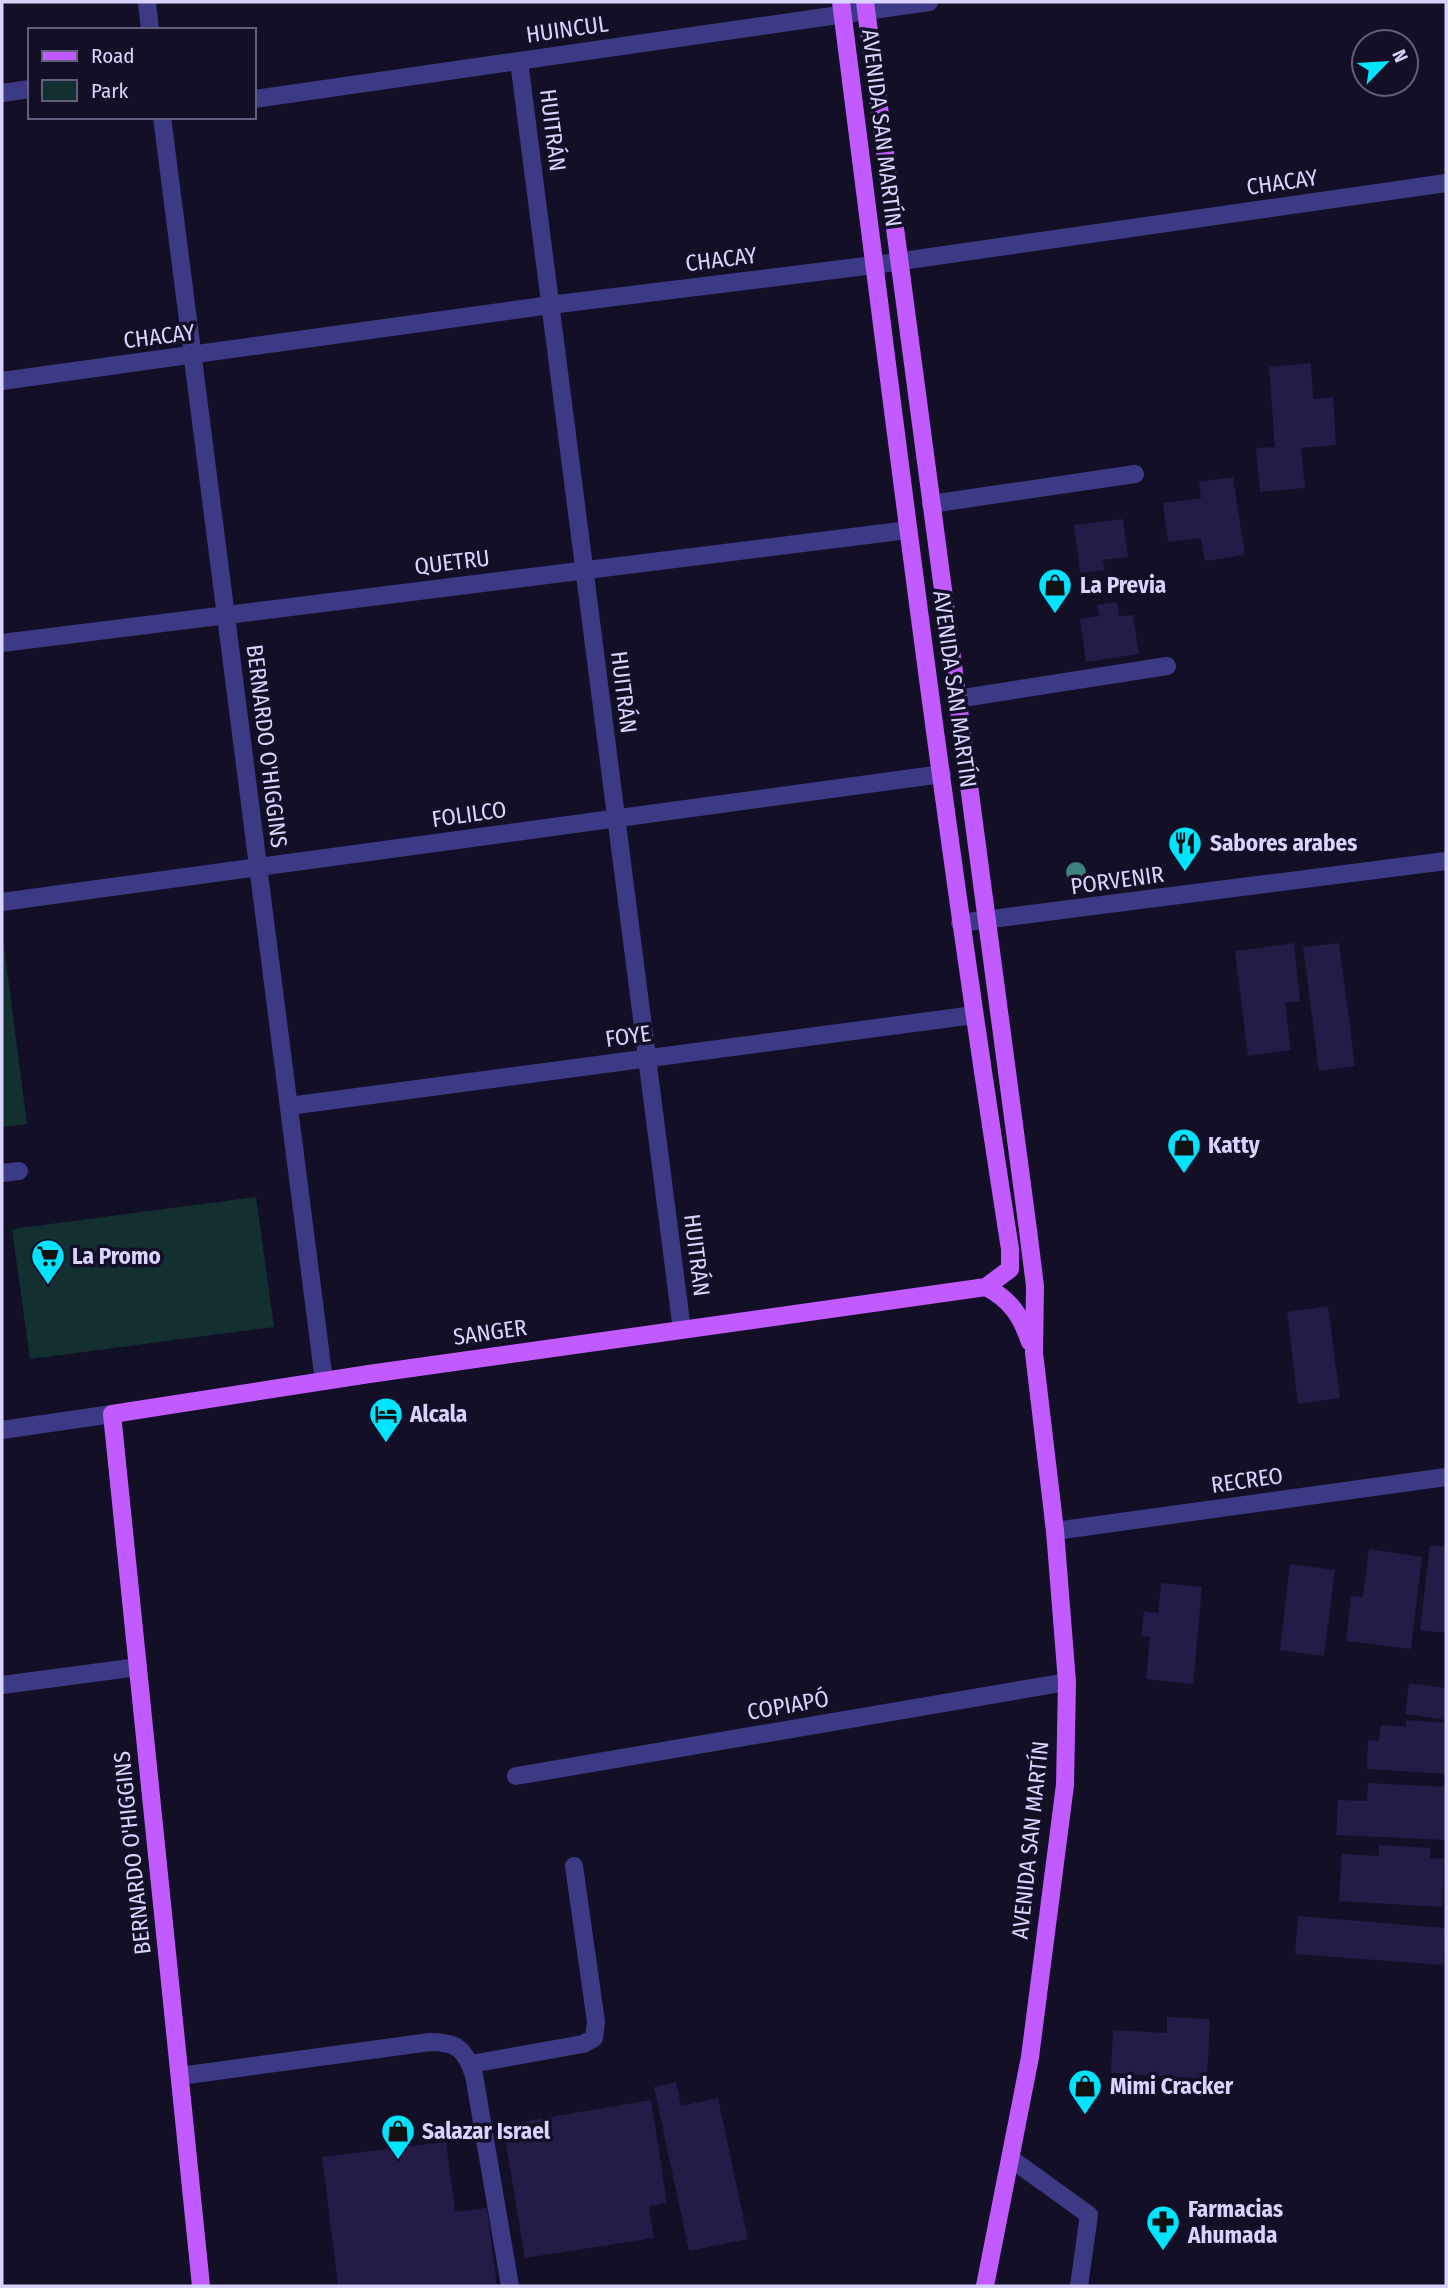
<svg xmlns="http://www.w3.org/2000/svg" width="1448" height="2288" viewBox="0 0 1448 2288" font-family="'Fira Sans Condensed',sans-serif">
<style>
.green{fill:#12302f}
.building{fill:#241b47}
.lines{fill:none;stroke-linecap:round;stroke-linejoin:round}
.minor{stroke:#3d3a85;stroke-width:18}
.major{stroke:#c25bff;stroke-width:18}
.tree{fill:#3d827b}
.labels{text-anchor:middle;dominant-baseline:central;stroke-width:7;stroke-linejoin:round;paint-order:stroke}
.street-label{font-size:23px;fill:#d9d4ff;stroke:#130f26}
.poi-label{font-size:23px;font-weight:bold;fill:#d9d4ff;stroke:#130f26;text-anchor:start}
</style>
<rect width="100%" height="100%" fill="#130f26"/>
<path class="green" d="M 2,931 L 27,1124 L 2,1127 Z
M 256,1197 L 274,1327 L 30,1359 L 12,1229 Z"/>
<path class="building" d="M 1311,363 L 1313,399 L 1333,397 L 1336,445 L 1301,448 L 1305,488 L 1260,492 L 1256,448 L 1275,447 L 1269,367 Z
M 1233,477 L 1245,555 L 1205,561 L 1201,538 L 1168,542 L 1163,503 L 1201,498 L 1199,482 Z
M 1123,519 L 1128,557 L 1103,560 L 1105,570 L 1080,573 L 1074,525 Z
M 1117,602 L 1119,616 L 1133,615 L 1139,654 L 1086,662 L 1080,619 L 1099,616 L 1097,605 Z
M 1294,943 L 1300,1001 L 1285,1003 L 1291,1050 L 1248,1056 L 1235,951 Z
M 1339,943 L 1355,1066 L 1319,1071 L 1303,947 Z
M 1328,1306 L 1340,1398 L 1298,1404 L 1287,1312 Z
M 1430,1545 L 1446,1547 L 1446,1633 L 1420,1630 Z
M 1369,1549 L 1422,1557 L 1411,1649 L 1346,1641 L 1351,1596 L 1363,1597 Z
M 1290,1564 L 1335,1570 L 1324,1656 L 1280,1650 Z
M 1161,1583 L 1202,1587 L 1193,1684 L 1146,1679 L 1150,1637 L 1141,1636 L 1144,1611 L 1158,1613 Z
M 1409,1683 L 1446,1688 L 1446,1720 L 1405,1714 Z
M 1406,1720 L 1446,1723 L 1446,1774 L 1367,1769 L 1368,1740 L 1379,1741 L 1381,1725 L 1406,1727 Z
M 1368,1783 L 1446,1787 L 1446,1840 L 1336,1835 L 1338,1800 L 1367,1801 Z
M 1379,1845 L 1430,1848 L 1430,1858 L 1444,1859 L 1442,1907 L 1339,1901 L 1342,1854 L 1379,1856 Z
M 1298,1916 L 1445,1928 L 1443,1965 L 1295,1954 Z
M 1167,2017 L 1210,2019 L 1207,2079 L 1111,2073 L 1113,2030 L 1167,2033 Z
M 676,2082 L 681,2106 L 718,2098 L 748,2239 L 689,2251 L 654,2087 Z
M 651,2100 L 667,2203 L 649,2206 L 654,2238 L 525,2258 L 503,2125 Z
M 446,2142 L 455,2212 L 487,2208 L 497,2286 L 338,2286 L 322,2157 Z"/>
<g class="lines">
<path class="minor" d="M 147,2 L 150,30
M 519,61 L 682,1330
M 2,93 L 30,89
M 254,99 L 929,2
M 162,117 L 324,1381
M 2,381 L 550,305 L 874,265 L 1446,183
M 931,504 L 1135,474
M 2,643 L 908,530
M 957,699 L 1167,666
M 2,902 L 942,774
M 960,923 L 1446,861
M 289,1106 L 974,1015
M 2,1173 L 19,1171
M 2,1430 L 112,1414
M 1055,1531 L 1446,1477
M 2,1685 L 138,1667
M 516,1776 L 1067,1682
M 471,2064 L 583,2044 L 594,2038 L 596,2022 L 574,1866
M 180,2076 L 430,2042 C 457,2042 465,2049 474,2075 L 510,2286
M 1010,2158 L 1089,2215 L 1079,2286"/>
<path class="major" d="M 865,2 L 1028,1230 L 1035,1286 L 1034,1353 L 1055,1531 L 1067,1682 L 1065,1785 L 1030,2057 L 985,2286
M 986,1287 C 1011,1300 1021,1316 1030,1342
M 201,2286 L 112,1414 L 369,1374 L 986,1287 L 1010,1269 L 1010,1249 C 945,835 894,418 841,2"/>
</g>
<circle class="tree" cx="1076" cy="872" r="10"/>
<defs>
<g id="shop-pin" transform="scale(1.75)"><path d="M0 17L-7.5 6A9.5 9.5 0 1 1 7.5 6Z" fill="#00e5ff" stroke="#130f26"/><path d="M-5-2.5h2.3a2.7 3.5 0 0 1 5.4 0H5L5.5 6h-11ZM-1.5-2.5h3a1.5 2.3 0 0 0-3 0Z" fill="#111"/></g>
<g id="restaurant-pin" transform="scale(1.75)"><path d="M0 17L-7.5 6A9.5 9.5 0 1 1 7.5 6Z" fill="#00e5ff" stroke="#130f26"/><path d="M-5-6h1v4h1v-4h1v4h1v-4h1v5L-1.5 .5V6h-2V.5L-5-1ZM5-6V6H3V1.5H1.5Q1.5-4 5-6Z" fill="#111"/></g>
<g id="supermarket-pin" transform="scale(1.75)"><path d="M0 17L-7.5 6A9.5 9.5 0 1 1 7.5 6Z" fill="#00e5ff" stroke="#130f26"/><path d="M-6-5.5h2.5l.6 2H6L4.5 2H-2.5L-4.4-4H-6ZM-1.5 3.2a1.3 1.3 0 1 0 .1 0ZM3 3.2a1.3 1.3 0 1 0 .1 0Z" fill="#111"/></g>
<g id="hotel-pin" transform="scale(1.75)"><path d="M0 17L-7.5 6A9.5 9.5 0 1 1 7.5 6Z" fill="#00e5ff" stroke="#130f26"/><path d="M-6-4.5h1.5V1H6V5H4.5V3h-9V5H-6ZM-4 0a1.8 1.8 0 1 1 3.6 0ZM.5 0V-2.5h3Q6-2.5 6 0Z" fill="#111"/></g>
<g id="pharmacy-pin" transform="scale(1.75)"><path d="M0 17L-7.5 6A9.5 9.5 0 1 1 7.5 6Z" fill="#00e5ff" stroke="#130f26"/><path d="M-2-6h4v4h4v4h-4v4h-4v-4h-4v-4h4Z" fill="#111"/></g>
</defs>
<g fill-rule="evenodd">
<use href="#shop-pin" x="1055" y="585"/>
<use href="#restaurant-pin" x="1185" y="843"/>
<use href="#shop-pin" x="1184" y="1145"/>
<use href="#supermarket-pin" x="48" y="1256"/>
<use href="#hotel-pin" x="386" y="1414"/>
<use href="#shop-pin" x="1085" y="2086"/>
<use href="#shop-pin" x="398" y="2131"/>
<use href="#pharmacy-pin" x="1163" y="2222"/>
</g>
<g class="labels">
<g class="street-label">
<text transform="translate(567 29) rotate(-8)">HUINCUL</text>
<text transform="translate(882 128) rotate(83)">AVENIDA SAN MARTÍN</text>
<text transform="translate(553 130) rotate(83)">HUITRÁN</text>
<text transform="translate(1282 182) rotate(-8)">CHACAY</text>
<text transform="translate(721 259) rotate(-7)">CHACAY</text>
<text transform="translate(159 336) rotate(-7)">CHACAY</text>
<text transform="translate(452 562) rotate(-7)">QUETRU</text>
<text transform="translate(955 689) rotate(82)">AVENIDA SAN MARTÍN</text>
<text transform="translate(624 692) rotate(83)">HUITRÁN</text>
<text transform="translate(267 746) rotate(83)">BERNARDO O'HIGGINS</text>
<text transform="translate(469 814) rotate(-8)">FOLILCO</text>
<text transform="translate(1117 880) rotate(-8)">PORVENIR</text>
<text transform="translate(628 1036) rotate(-8)">FOYE</text>
<text transform="translate(697 1255) rotate(83)">HUITRÁN</text>
<text transform="translate(490 1332) rotate(-8)">SANGER</text>
<text transform="translate(1247 1480) rotate(-8)">RECREO</text>
<text transform="translate(788 1705) rotate(-10)">COPIAPÓ</text>
<text transform="translate(1030 1840) rotate(-84)">AVENIDA SAN MARTÍN</text>
<text transform="translate(132 1853) rotate(-96)">BERNARDO O'HIGGINS</text>
</g>
<g class="poi-label">
<text x="1080" y="585">La Previa</text>
<text x="1210" y="843">Sabores arabes</text>
<text x="1208" y="1145">Katty</text>
<text x="72" y="1256">La Promo</text>
<text x="410" y="1414">Alcala</text>
<text x="1110" y="2086">Mimi Cracker</text>
<text x="422" y="2131">Salazar Israel</text>
<text x="1188" y="2209">Farmacias<tspan x="1188" dy="26">Ahumada</tspan></text>
</g>
</g>
<rect width="1448" height="2288" fill="none" stroke="#d9d4ff" stroke-width="7"/>
<rect x="28" y="28" width="228" height="91" fill="#130f26" stroke="#625e7d" stroke-width="2"/>
<rect x="42" y="51" width="35" height="10" fill="#c25bff" stroke="#625e7d" stroke-width="2"/>
<text x="91" y="63" font-size="21" fill="#d9d4ff">Road</text>
<rect x="42" y="80" width="35" height="21" fill="#12302f" stroke="#625e7d" stroke-width="2"/>
<text x="91" y="98" font-size="21" fill="#d9d4ff">Park</text>
<g transform="translate(1385 63) rotate(65)"><circle r="33" fill="#130f26" stroke="#625e7d" stroke-width="2"/>
<path d="M0-5L12 26L0 18L-12 26Z" fill="#00e5ff"/>
<text y="-10" font-size="19" font-weight="bold" text-anchor="middle" fill="#d9d4ff">N</text>
</g>
</svg>
